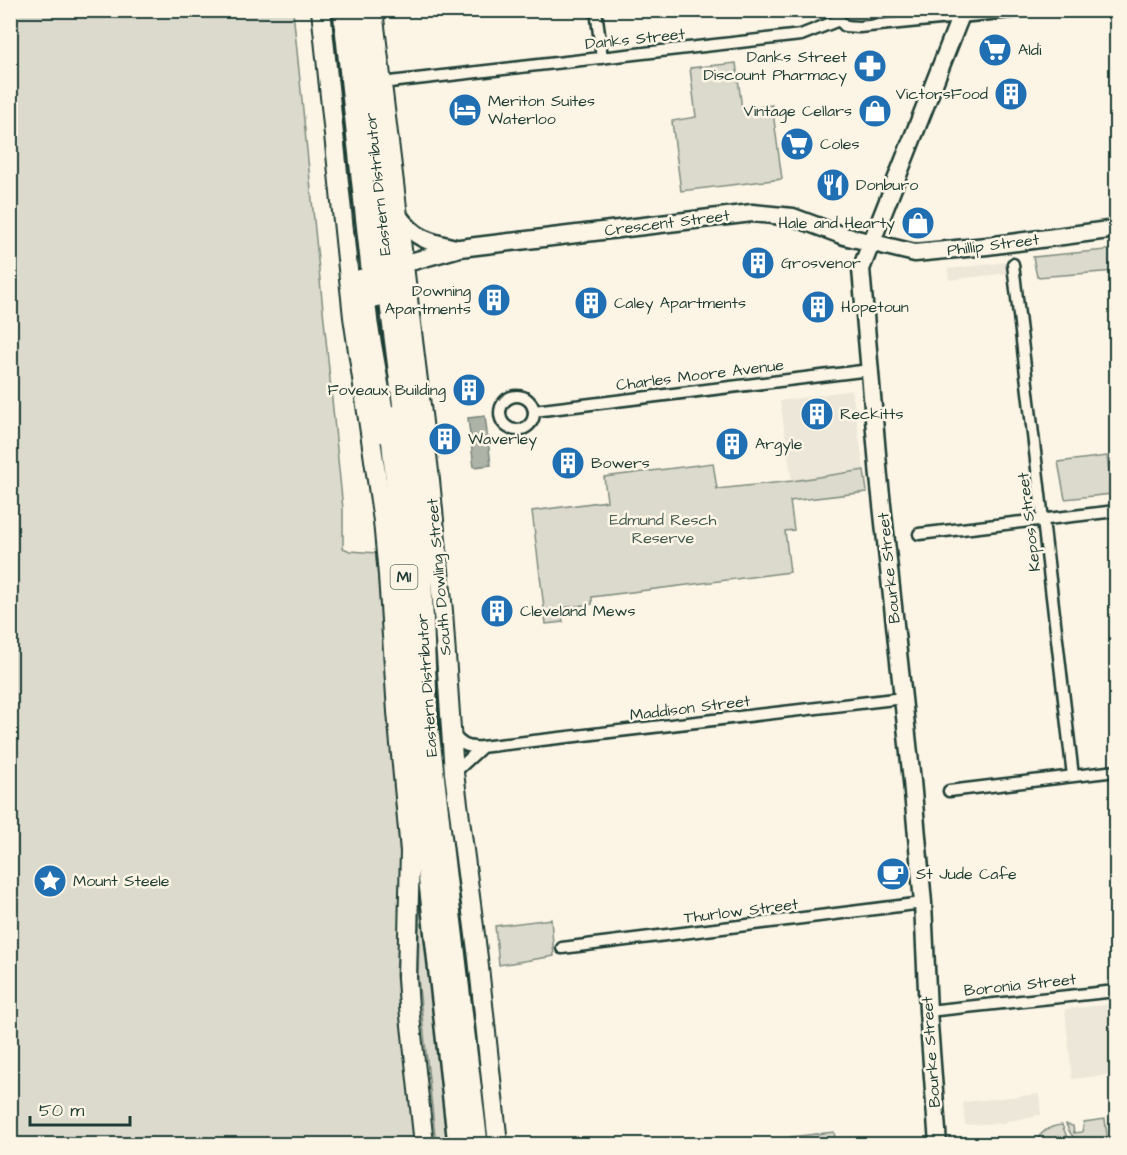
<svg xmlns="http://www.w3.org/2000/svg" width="1127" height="1155" viewBox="0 0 1127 1155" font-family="'Architects Daughter',sans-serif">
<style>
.built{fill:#ece7d8}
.green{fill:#dcdacc;stroke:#7e8c80;stroke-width:1.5}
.water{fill:#aeb3a7;stroke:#758479;stroke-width:1.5}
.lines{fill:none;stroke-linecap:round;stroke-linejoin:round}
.street-casing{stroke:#1f3d34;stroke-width:15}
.secondary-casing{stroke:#1f3d34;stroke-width:21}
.primary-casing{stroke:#1f3d34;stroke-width:22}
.highway-casing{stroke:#1f3d34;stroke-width:26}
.street{stroke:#fcf5e5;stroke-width:10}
.secondary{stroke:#fcf5e5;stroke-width:16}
.primary{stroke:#fcf5e5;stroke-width:18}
.highway{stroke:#fcf5e5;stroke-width:21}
.labels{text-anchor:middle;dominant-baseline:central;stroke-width:5;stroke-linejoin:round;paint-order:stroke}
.shield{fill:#fcf5e5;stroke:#617469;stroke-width:1.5}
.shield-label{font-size:15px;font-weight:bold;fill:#1f3d34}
.street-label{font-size:16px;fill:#1f3d34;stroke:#fcf5e5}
.poi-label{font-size:16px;fill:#1f3d34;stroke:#fcf5e5;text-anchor:start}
.park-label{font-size:16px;fill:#455c52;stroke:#fcf5e5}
</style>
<rect width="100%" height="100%" fill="#fcf5e5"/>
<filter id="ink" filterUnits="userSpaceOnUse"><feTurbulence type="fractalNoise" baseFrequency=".0167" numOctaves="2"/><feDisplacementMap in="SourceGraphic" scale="12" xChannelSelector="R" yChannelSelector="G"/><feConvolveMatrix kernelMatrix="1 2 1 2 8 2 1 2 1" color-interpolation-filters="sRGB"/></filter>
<g filter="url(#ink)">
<path class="built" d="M 1007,262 L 1008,273 L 949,280 L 948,269 Z
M 852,390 L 864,470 L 792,481 L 780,401 Z
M 1116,1004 L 1116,1074 L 1072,1079 L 1065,1009 Z
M 1039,1094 L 1041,1115 L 1035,1115 L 1035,1117 L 1006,1121 L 1005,1123 L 965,1125 L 963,1102 Z"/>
<path class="green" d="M 10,11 L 293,11 L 343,509 L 343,548 L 350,551 L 376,553 L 402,881 L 396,975 L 416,1144 L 11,1144 Z
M 736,63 L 742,109 L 772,105 L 782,179 L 681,191 L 672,121 L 696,117 L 690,68 Z
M 1116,249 L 1116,271 L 1037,277 L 1033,257 Z
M 1107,456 L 1112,494 L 1065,499 L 1058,462 Z
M 713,463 L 717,489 L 792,481 L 864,470 L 867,492 L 790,501 L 794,530 L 785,531 L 790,572 L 592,597 L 592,604 L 561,608 L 563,622 L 546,624 L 532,511 L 607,501 L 604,477 Z
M 420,891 L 422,892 L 452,1144 L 436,1144 L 418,978 Z
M 551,919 L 554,956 L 499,965 L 495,926 Z
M 1105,1119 L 1108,1144 C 1089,1145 1073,1146 1066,1124 L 1073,1126 L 1074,1133 L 1082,1132 L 1084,1122 Z
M 1062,1125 L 1067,1137 L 1075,1144 L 1035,1144 C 1040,1132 1049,1126 1062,1125 Z
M 834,1132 L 836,1144 L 791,1144 L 790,1137 Z"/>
<path class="water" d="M 485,416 L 491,465 L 474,467 L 468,418 Z"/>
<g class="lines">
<g class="street-casing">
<path id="street" d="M 596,10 L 602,58
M 839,20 L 845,26 L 859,27 L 1031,10
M 381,83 L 801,35 L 839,20
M 1013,264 L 1073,776
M500 413a17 17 0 1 1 34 0a17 17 0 1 1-34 0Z
M 534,411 L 870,370
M 919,534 L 1116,511
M 453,734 C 461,745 468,748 481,747 L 903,698
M 454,773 L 481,748
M 949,791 L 1116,771
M 562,948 L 923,903
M 928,1011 L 1116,991"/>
</g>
<g class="secondary-casing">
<path id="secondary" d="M 397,214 C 415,239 428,242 456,248
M 403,264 L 460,248 L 752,213 L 793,217 L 844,236 L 915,253 L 987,246 L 1116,229
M 938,1144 L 928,1011 L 923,903 L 912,781 L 879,477 L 861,269 L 963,10"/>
</g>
<g class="primary-casing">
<path id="primary" d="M 321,10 L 353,317 L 383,521 L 388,575 L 397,712 L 410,851 L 407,978 L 409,1007 L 424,1144
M 373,10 L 430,480 L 443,611 L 454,773 L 478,958 L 498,1144"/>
</g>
<g class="highway-casing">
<path id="highway" d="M 344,10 L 375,296
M 359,10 L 387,274 L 418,518 L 427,723 L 477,1144
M 362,280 L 367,324 L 386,433
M 390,417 L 401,525 L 413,730 L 459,1144"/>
</g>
<use href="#street" class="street"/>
<use href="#secondary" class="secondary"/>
<use href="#primary" class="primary"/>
<use href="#highway" class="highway"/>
</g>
</g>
<defs>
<g id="supermarket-disc" transform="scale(1.725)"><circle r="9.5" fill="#1f6fb2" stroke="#fcf5e5"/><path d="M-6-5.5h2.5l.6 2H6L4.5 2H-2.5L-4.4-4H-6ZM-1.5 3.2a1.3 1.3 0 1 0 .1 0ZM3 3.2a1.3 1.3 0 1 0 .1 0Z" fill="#fff"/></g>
<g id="pharmacy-disc" transform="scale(1.725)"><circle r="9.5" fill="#1f6fb2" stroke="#fcf5e5"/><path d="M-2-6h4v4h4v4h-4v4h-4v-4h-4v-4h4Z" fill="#fff"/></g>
<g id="building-disc" transform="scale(1.725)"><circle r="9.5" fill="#1f6fb2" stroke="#fcf5e5"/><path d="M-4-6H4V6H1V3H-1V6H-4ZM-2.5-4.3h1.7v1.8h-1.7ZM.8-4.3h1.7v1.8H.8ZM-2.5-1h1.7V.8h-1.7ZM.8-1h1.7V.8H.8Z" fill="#fff"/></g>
<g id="hotel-disc" transform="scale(1.725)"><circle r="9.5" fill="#1f6fb2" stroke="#fcf5e5"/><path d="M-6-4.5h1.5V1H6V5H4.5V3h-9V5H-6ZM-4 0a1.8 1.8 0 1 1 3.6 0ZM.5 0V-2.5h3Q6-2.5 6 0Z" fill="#fff"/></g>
<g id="shop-disc" transform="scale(1.725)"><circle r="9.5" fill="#1f6fb2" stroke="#fcf5e5"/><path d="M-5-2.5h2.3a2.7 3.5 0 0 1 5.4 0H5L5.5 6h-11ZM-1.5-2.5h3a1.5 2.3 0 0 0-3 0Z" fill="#fff"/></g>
<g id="restaurant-disc" transform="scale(1.725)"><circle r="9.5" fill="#1f6fb2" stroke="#fcf5e5"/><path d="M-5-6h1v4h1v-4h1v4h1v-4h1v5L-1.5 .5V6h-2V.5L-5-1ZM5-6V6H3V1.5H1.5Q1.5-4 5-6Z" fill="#fff"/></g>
<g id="cafe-disc" transform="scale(1.725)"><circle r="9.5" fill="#1f6fb2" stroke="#fcf5e5"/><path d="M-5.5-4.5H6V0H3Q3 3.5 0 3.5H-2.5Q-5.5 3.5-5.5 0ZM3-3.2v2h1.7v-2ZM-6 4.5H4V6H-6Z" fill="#fff"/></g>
<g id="sight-disc" transform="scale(1.725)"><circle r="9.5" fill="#1f6fb2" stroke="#fcf5e5"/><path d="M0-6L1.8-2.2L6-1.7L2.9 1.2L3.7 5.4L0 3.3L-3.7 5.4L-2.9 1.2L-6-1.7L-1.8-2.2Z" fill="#fff"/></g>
</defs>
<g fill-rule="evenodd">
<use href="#supermarket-disc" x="995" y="50"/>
<use href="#pharmacy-disc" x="870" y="66"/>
<use href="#building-disc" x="1011" y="94"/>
<use href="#hotel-disc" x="465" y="110"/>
<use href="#shop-disc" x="875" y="111"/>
<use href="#supermarket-disc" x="797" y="144"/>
<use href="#restaurant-disc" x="833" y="185"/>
<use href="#shop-disc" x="918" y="223"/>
<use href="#building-disc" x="758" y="263"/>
<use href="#building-disc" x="494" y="300"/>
<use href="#building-disc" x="591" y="303"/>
<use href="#building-disc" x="818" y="307"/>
<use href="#building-disc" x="469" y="390"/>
<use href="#building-disc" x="817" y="414"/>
<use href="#building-disc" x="445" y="439"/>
<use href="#building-disc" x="732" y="444"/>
<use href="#building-disc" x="568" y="463"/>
<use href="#building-disc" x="497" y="611"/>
<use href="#cafe-disc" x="893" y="874"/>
<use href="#sight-disc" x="50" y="881"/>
</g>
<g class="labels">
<rect class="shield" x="390.5" y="565" width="27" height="24" rx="4.5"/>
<g class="shield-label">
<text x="404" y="577">M1</text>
</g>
<g class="street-label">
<text transform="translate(635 39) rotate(-6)">Danks Street</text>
<text transform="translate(378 184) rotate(-96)">Eastern Distributor</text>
<text transform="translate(667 223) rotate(-7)">Crescent Street</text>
<text transform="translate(993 245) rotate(-7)">Phillip Street</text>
<text transform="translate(700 375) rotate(-7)">Charles Moore Avenue</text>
<text transform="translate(1029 522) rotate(-97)">Kepos Street</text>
<text transform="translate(889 568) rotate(-96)">Bourke Street</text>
<text transform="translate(439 577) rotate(-95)">South Dowling Street</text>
<text transform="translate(427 685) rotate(-94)">Eastern Distributor</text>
<text transform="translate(690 708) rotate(-7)">Maddison Street</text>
<text transform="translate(741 911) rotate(-7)">Thurlow Street</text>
<text transform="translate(1020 985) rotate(-6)">Boronia Street</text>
<text transform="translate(931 1052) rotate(-94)">Bourke Street</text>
</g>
<g class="poi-label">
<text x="1018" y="50">Aldi</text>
<text x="847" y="57" text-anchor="end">Danks Street<tspan x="847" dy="18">Discount Pharmacy</tspan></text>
<text x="988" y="94" text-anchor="end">VictorsFood</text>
<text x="488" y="101">Meriton Suites<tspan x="488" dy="18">Waterloo</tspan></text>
<text x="852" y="111" text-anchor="end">Vintage Cellars</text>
<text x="820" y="144">Coles</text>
<text x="856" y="185">Donburo</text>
<text x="895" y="223" text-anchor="end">Hale and Hearty</text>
<text x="781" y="263">Grosvenor</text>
<text x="471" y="291" text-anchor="end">Downing<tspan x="471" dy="18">Apartments</tspan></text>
<text x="614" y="303">Caley Apartments</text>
<text x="841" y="307">Hopetoun</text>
<text x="446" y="390" text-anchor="end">Foveaux Building</text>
<text x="840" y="414">Reckitts</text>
<text x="468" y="439">Waverley</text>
<text x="755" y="444">Argyle</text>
<text x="591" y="463">Bowers</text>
<text x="520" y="611">Cleveland Mews</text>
<text x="916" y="874">St Jude Cafe</text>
<text x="73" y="881">Mount Steele</text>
</g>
<g class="park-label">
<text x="663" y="520">Edmund Resch<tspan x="663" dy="18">Reserve</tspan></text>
</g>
</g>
<rect width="1127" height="1155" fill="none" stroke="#fcf5e5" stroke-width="36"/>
<rect x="18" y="18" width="1091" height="1119" fill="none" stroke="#1f3d34" stroke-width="2" filter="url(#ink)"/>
<path d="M30 1116v9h100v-9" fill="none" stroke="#1f3d34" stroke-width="3"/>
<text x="39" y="1116" font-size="18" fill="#1f3d34" stroke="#fcf5e5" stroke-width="4.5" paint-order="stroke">50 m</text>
</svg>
